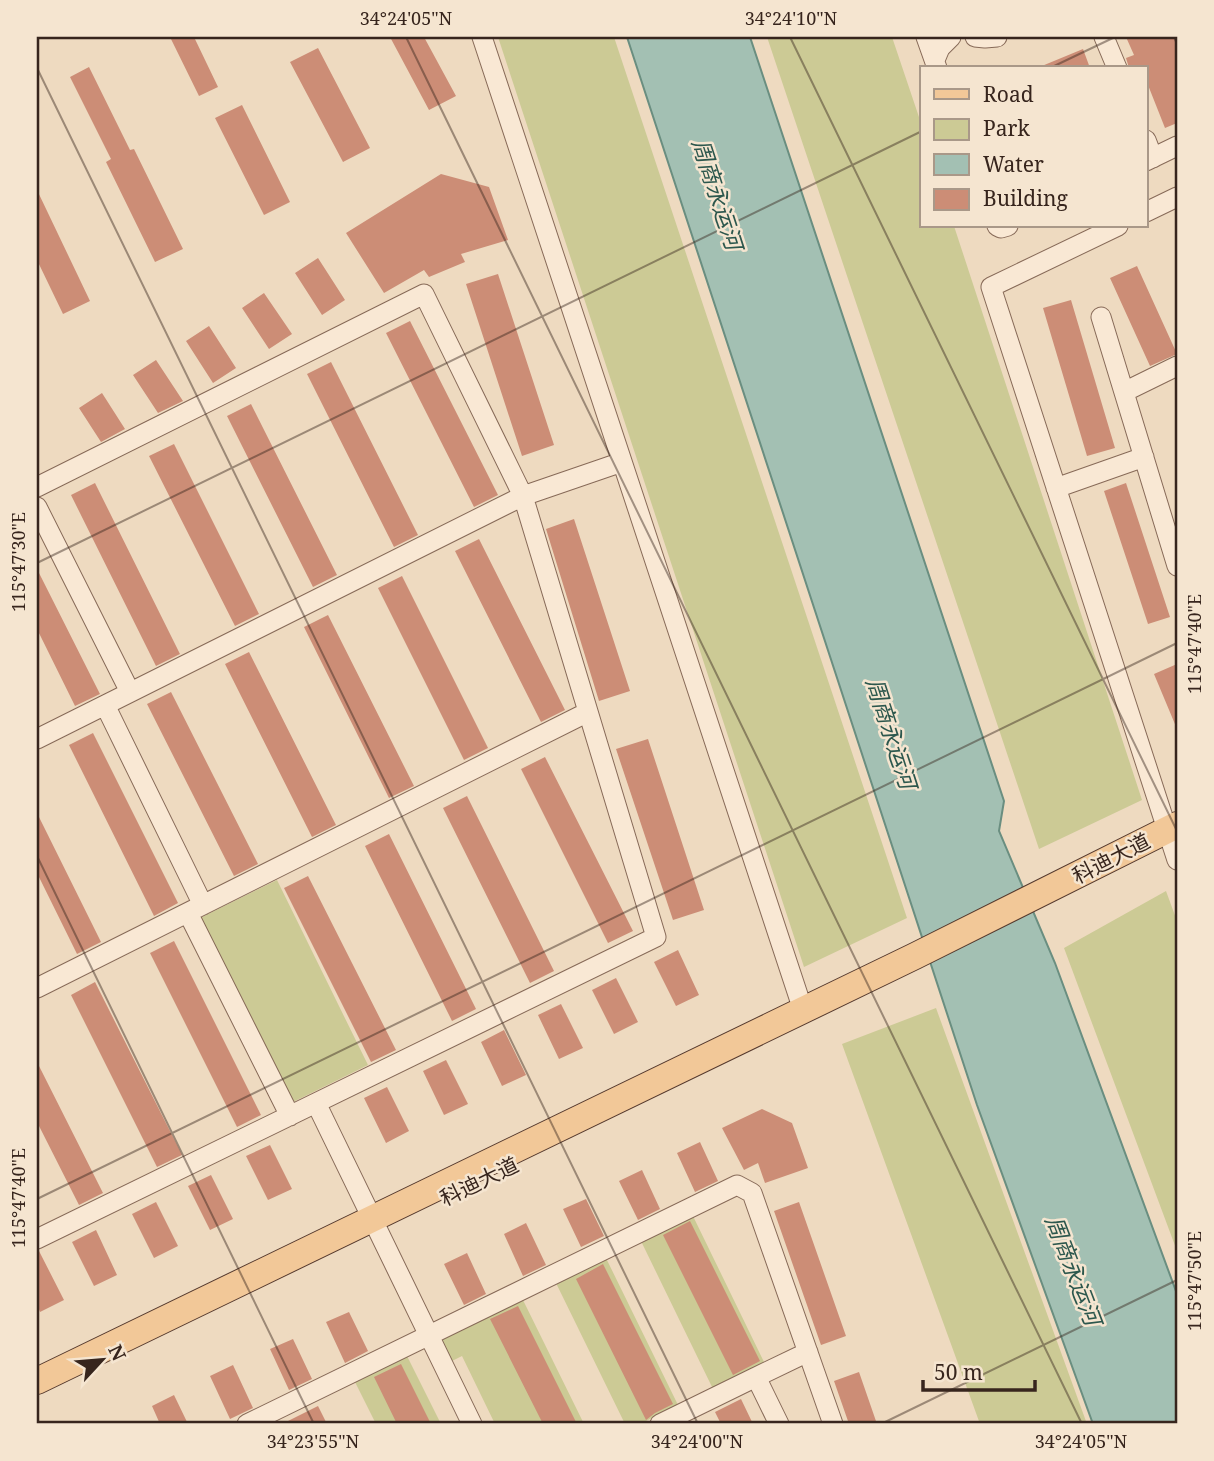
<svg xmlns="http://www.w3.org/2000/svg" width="1214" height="1461" viewBox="0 0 1214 1461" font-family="'Noto Serif','Noto Sans SC',serif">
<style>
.green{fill:#ccca95}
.water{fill:#a3c0b3;stroke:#6a8e80;stroke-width:2}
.building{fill:#cc8d76}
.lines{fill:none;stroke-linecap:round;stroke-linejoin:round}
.minor-casing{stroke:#876a58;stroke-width:21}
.major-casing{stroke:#55392d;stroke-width:28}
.minor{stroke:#f9e8d4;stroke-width:19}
.major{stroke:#f2c898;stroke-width:26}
.ticks{fill:none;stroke:#37251d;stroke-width:2;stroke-opacity:0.45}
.labels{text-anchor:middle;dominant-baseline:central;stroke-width:5;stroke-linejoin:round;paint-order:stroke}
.street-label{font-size:21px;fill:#37251d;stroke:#f5e5d0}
.water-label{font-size:23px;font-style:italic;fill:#2c574d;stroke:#f5e5d0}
.neatline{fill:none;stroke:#37251d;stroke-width:2.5}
.ticks-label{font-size:18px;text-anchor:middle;fill:#37251d}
</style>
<rect width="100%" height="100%" fill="#eedac0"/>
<path class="green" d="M 498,37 L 614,37 L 907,918 L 804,967 Z
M 767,37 L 892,37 L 922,126 L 922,226 L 954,226 L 1142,800 L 1039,849 Z
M 277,880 L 368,1065 L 291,1103 L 200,918 Z
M 1166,891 L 1177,921 L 1177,1251 L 1064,948 Z
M 936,1008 L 1087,1424 L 980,1424 L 842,1044 Z
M 692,1214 L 765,1364 L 713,1389 L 640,1239 Z
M 605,1256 L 678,1405 L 640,1424 L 625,1424 L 555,1281 Z
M 522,1298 L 584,1424 L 495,1424 L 462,1356 L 450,1362 L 438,1338 Z
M 407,1356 L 441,1424 L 376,1424 L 355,1382 Z"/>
<path class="water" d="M 627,37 L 750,37 L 1004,801 L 999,831 L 1055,963 L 1177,1294 L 1177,1424 L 1093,1424 L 977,1105 Z"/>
<path class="building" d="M 170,37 L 194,37 L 218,87 L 199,96 Z
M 390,37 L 424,37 L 456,96 L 429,110 Z
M 1126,37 L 1177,37 L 1177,123 L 1165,128 L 1146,80 L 1146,68 L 1129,68 L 1126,58 L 1134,55 Z
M 318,48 L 370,148 L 343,162 L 290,62 Z
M 1083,49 L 1090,68 L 1037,68 Z
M 89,67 L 130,150 L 134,149 L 183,249 L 155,262 L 106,162 L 111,159 L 70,77 Z
M 242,105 L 290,202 L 264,215 L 215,118 Z
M 441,174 L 489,187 L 508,240 L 461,254 L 465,262 L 429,277 L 424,270 L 384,293 L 346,233 Z
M 37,190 L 90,301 L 63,314 L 37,260 Z
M 318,258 L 345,300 L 322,315 L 295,273 Z
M 1137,266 L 1177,354 L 1150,366 L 1110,278 Z
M 498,274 L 554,445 L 522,456 L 466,284 Z
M 264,293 L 292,334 L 269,349 L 242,308 Z
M 1071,300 L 1115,448 L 1087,456 L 1043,308 Z
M 410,321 L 498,495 L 474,507 L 386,333 Z
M 209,326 L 236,368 L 213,383 L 186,341 Z
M 156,360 L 183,401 L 158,413 L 133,375 Z
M 331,362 L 418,535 L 394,547 L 307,374 Z
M 102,393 L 125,429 L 101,442 L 79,408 Z
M 251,404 L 337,575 L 313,587 L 227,416 Z
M 174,444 L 259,614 L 235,626 L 149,456 Z
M 95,483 L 180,654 L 156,666 L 71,495 Z
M 1126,483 L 1170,617 L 1148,624 L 1104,491 Z
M 574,519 L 630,691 L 599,701 L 546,529 Z
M 479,539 L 565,710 L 541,722 L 455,551 Z
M 37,569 L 100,694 L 75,706 L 37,629 Z
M 402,576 L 488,748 L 464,760 L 378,588 Z
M 328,615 L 414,786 L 389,798 L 304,627 Z
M 249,652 L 336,825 L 312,837 L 225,664 Z
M 1177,664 L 1177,729 L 1154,674 Z
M 171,692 L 258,864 L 234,876 L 147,704 Z
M 93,733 L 178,903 L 154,916 L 69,745 Z
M 648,739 L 704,910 L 673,920 L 616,749 Z
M 545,757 L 633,931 L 608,943 L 521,769 Z
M 467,796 L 554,971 L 530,983 L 443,808 Z
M 37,813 L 101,942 L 77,954 L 37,873 Z
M 389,834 L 476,1009 L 452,1021 L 365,846 Z
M 308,876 L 396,1050 L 371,1062 L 284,888 Z
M 174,941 L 261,1115 L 237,1127 L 150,953 Z
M 678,950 L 699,995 L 676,1006 L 654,962 Z
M 616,978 L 638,1022 L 614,1034 L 592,990 Z
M 95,982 L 182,1155 L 157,1167 L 71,995 Z
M 561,1004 L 583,1048 L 559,1059 L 538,1015 Z
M 504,1030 L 526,1075 L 502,1086 L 481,1042 Z
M 446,1060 L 468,1104 L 444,1115 L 423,1071 Z
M 37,1062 L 103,1193 L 79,1205 L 37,1122 Z
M 387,1087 L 409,1131 L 386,1143 L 364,1098 Z
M 762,1109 L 792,1123 L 808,1168 L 765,1183 L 758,1163 L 744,1170 L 722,1128 Z
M 700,1142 L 718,1181 L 695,1192 L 677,1153 Z
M 270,1145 L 292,1189 L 268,1200 L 246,1156 Z
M 642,1170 L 660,1209 L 638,1220 L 619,1181 Z
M 211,1175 L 233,1219 L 210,1230 L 188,1186 Z
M 586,1199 L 604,1236 L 581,1247 L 563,1209 Z
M 156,1202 L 178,1246 L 154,1258 L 132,1214 Z
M 799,1202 L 846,1336 L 821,1345 L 774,1211 Z
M 690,1221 L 760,1361 L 733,1375 L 663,1235 Z
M 526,1223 L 546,1265 L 523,1276 L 504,1234 Z
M 96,1230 L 117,1275 L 94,1286 L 72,1242 Z
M 37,1251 L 39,1251 L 64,1300 L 40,1312 L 37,1304 Z
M 467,1253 L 486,1294 L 464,1305 L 444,1264 Z
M 603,1264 L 673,1404 L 655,1413 L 646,1420 L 576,1279 Z
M 518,1306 L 577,1424 L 543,1424 L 490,1319 Z
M 349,1312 L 368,1351 L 345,1363 L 326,1322 Z
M 293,1339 L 312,1379 L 289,1390 L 270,1349 Z
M 401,1364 L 431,1424 L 397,1424 L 374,1377 Z
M 233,1365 L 253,1408 L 230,1419 L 210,1376 Z
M 859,1372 L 877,1424 L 849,1424 L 834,1381 Z
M 174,1395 L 188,1424 L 160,1424 L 152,1406 Z
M 741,1399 L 753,1424 L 721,1424 L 715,1412 Z
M 318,1406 L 327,1424 L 282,1424 Z"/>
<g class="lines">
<g class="minor-casing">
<path id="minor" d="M 482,37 L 803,1010
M 926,37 L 937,68
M 975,37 L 985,38 L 997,37
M 1104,37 L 1117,68
M 935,60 L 940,48 L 951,37
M 1146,140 L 1153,158
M 1146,161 L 1177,146
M 1146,212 L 1177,197
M 997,226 L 1001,228 L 1008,226
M 1118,226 L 991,287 L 1177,860
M 1101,317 L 1177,566
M 1124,392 L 1177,366
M 37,487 L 424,294 L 523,496 L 656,937 L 37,1239
M 1056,488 L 1144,457
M 37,507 L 130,692
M 105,705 L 203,905
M 37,739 L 523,496 L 622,462
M 188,913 L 290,1116
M 37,988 L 588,712
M 316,1103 L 472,1424
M 756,1377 L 808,1352
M 247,1424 L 737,1185 L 752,1193 L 833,1424
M 660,1424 L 756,1377 L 779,1424"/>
</g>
<g class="major-casing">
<path id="major" d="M 37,1381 L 915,956 L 1177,825"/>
</g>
<use href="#minor" class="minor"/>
<use href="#major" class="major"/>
</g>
<path class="ticks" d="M 406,37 L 1082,1424M 790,37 L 1177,831M 1174,37 L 1177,44M 37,68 L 698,1424M 1050,68 L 1115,37M 37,563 L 922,131M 37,856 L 314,1424M 37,1199 L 1177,643M 881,1424 L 1177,1280"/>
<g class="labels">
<g class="street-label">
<text transform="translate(1111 858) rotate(-27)">科迪大道</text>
<text transform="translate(479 1181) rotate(-26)">科迪大道</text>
</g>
<g class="water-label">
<text transform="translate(718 194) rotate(72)">周商永运河</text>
<text transform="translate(892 733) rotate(72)">周商永运河</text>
<text transform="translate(1074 1270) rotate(69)">周商永运河</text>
</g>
</g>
<rect width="1214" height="1461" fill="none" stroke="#f5e5d0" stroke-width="77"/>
<rect x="920" y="66" width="228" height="161" fill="#f5e5d0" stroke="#a99888" stroke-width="2"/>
<rect x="934" y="89" width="35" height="10" fill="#f2c898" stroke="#a99888" stroke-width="2"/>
<text x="983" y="102" font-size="21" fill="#37251d">Road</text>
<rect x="934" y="119" width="35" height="21" fill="#ccca95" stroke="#a99888" stroke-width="2"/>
<text x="983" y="136" font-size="21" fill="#37251d">Park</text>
<rect x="934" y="154" width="35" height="21" fill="#a3c0b3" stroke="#a99888" stroke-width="2"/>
<text x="983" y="172" font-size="21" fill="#37251d">Water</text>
<rect x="934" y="189" width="35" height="21" fill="#cc8d76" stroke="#a99888" stroke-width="2"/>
<text x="983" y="206" font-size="21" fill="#37251d">Building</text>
<g transform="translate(102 1360) rotate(64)" stroke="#f5e5d0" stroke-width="5" paint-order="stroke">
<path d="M0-5L12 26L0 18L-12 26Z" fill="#37251d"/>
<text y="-10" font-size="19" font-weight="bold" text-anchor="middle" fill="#37251d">N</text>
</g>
<path d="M923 1380v10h112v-10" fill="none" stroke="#37251d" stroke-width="3.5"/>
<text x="934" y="1380" font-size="21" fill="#37251d" stroke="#f5e5d0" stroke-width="5" paint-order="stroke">50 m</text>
<rect x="38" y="38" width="1138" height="1384" class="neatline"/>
<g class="ticks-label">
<text x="406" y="25">34°24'05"N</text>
<text x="791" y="25">34°24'10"N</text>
<text transform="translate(19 562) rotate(-90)" y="6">115°47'30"E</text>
<text transform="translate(1195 644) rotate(-90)" y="6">115°47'40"E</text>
<text transform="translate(19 1198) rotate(-90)" y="6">115°47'40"E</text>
<text transform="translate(1195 1281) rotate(-90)" y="6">115°47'50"E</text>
<text x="313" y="1448">34°23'55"N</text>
<text x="697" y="1448">34°24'00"N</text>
<text x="1081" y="1448">34°24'05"N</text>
</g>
</svg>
